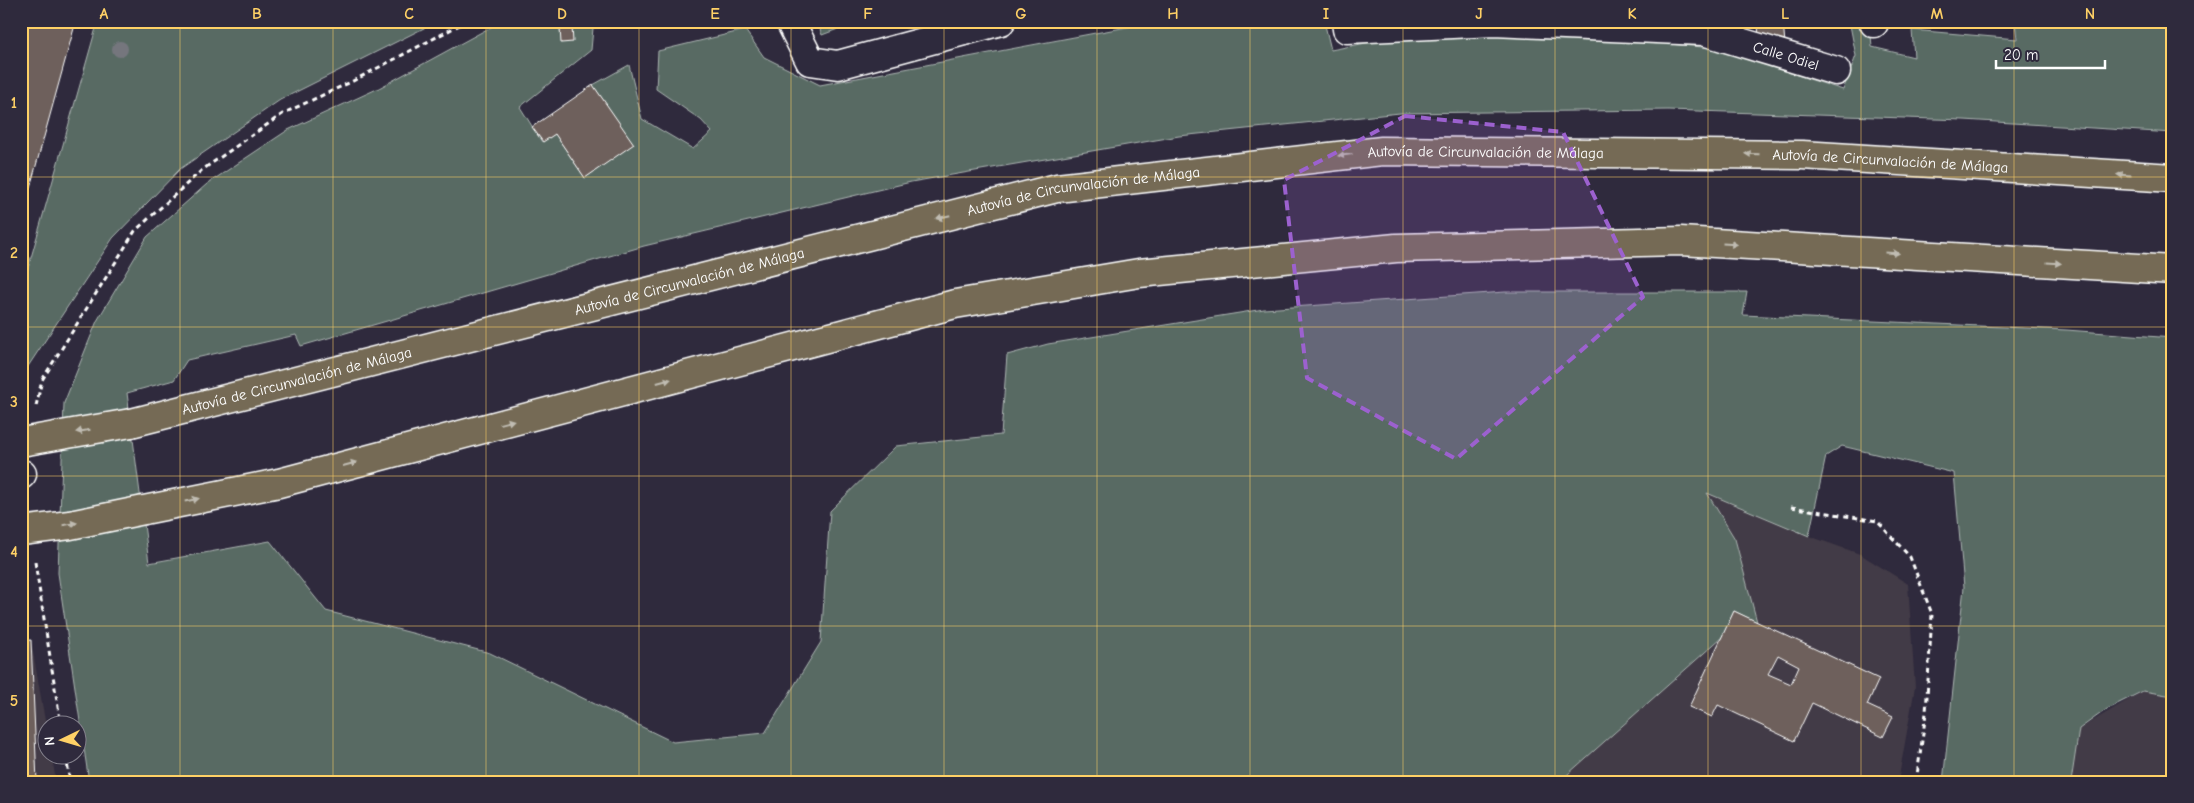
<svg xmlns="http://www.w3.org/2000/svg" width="2194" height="803" viewBox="0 0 2194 803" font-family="'Comic Neue',sans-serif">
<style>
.built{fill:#423a46}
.green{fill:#586b64;stroke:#acb5b2}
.building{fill:#6e615c;stroke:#fff;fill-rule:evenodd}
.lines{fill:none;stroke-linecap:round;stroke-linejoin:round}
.minor-casing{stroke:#fff;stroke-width:31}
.highway-casing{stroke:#fff;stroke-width:31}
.path{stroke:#fff;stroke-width:3;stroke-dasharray:5 4;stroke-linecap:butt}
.minor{stroke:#2f2a3d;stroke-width:28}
.highway{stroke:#746b55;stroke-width:28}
.highway-bridge-casing{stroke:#fff;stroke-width:31;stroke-linecap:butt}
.highway-bridge{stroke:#746b55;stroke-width:28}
.tree{fill:#74767d}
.oneway{fill:#c0bcb2}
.marked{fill:#9c61cf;fill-opacity:0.2;stroke:#9c61cf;stroke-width:4;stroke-dasharray:10 6;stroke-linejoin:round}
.grid{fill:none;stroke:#ffd166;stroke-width:1;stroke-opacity:0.55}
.labels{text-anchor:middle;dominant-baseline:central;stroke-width:4;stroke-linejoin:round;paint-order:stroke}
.street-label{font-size:15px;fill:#fff;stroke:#2f2a3d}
.neatline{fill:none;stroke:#ffd166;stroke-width:2}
.grid-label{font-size:16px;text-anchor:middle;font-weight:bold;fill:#ffd166}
</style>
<rect width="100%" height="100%" fill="#2f2a3d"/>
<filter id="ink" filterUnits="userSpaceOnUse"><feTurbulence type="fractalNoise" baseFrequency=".02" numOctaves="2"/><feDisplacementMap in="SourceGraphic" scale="10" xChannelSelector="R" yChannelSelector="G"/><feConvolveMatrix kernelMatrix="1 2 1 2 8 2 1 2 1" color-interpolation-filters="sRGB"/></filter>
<g filter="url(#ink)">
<path class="built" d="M 1707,493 L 1809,536 L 1860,554 L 1908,584 L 1915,687 L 1898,782 L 1559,782 L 1722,637 L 1734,611 L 1757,622 L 1735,539 Z
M 31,640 L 47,732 L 48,756 L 52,756 L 56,782 L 21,782 L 21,641 Z
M 2143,691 L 2173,696 L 2173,782 L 2071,782 L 2079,729 Z"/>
<path class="green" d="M 98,21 L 438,21 L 280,100 L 180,169 L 113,238 L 21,377 L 21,293 Z
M 502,21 L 691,21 L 672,26 L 593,28 L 591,50 L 520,107 L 542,142 L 555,134 L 585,178 L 633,144 L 593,85 L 629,65 L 642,119 L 693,149 L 712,132 L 701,120 L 656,89 L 658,51 L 745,30 L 764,57 L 820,85 L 1159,21 L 1324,21 L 1331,50 L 1376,41 L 1491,31 L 1624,40 L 1714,48 L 1843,90 L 1856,56 L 1850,25 L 1870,24 L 1872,47 L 1914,57 L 1912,30 L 2017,39 L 2015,21 L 2152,21 L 2173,33 L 2173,133 L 1964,120 L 1668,110 L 1400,113 L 1179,136 L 911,182 L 644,246 L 301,346 L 296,335 L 187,360 L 174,380 L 127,393 L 149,563 L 270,541 L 326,611 L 490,653 L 673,742 L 765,733 L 821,642 L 830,511 L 896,446 L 1001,435 L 1007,355 L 1048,344 L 1264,309 L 1505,292 L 1747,292 L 1743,315 L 2066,330 L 2173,338 L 2173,696 L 2143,691 L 2107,709 L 2079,729 L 2071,782 L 1943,782 L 1964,587 L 1954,473 L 1842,446 L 1826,456 L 1809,536 L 1707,493 L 1735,539 L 1757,622 L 1734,611 L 1722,637 L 1559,782 L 1484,782 L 1481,778 L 1475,782 L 89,782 L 58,573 L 64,403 L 97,321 L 147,237 L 207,184 L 288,130 L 379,88 Z
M 817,21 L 859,21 L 822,35 Z"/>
<path class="building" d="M 24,21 L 76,21 L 21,220 L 21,32 Z
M 1734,21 L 1783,21 L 1785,44 L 1759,41 L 1758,23 L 1734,25 Z
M 572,27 L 573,42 L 561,43 L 560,28 Z
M 593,85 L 634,144 L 585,178 L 555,134 L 543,142 L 532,127 Z
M 21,268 L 27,269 L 24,285 L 21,285 Z
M 1734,611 L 1879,679 L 1867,705 L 1893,717 L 1883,737 L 1812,703 L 1794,741 L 1718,705 L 1712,717 L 1689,707 ZM 1778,655 L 1799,666 L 1791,684 L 1768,674 Z
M 31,640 L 37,782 L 21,782 L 21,641 Z"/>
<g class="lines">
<g class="minor-casing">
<g id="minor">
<path d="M 790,21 L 810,61 L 838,65 L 1001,21"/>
<path id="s1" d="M 1346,21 L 1347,29 L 1494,22 L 1703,31 L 1836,71"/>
<path d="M 1874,21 L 1874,23"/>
<path d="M 21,475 L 22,474"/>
</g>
</g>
<g class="highway-casing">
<g id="highway">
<path id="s2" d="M 131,423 L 1057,188 L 1382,151 L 1802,155 L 2173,178"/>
<path d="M 144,510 L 279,483 L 955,304 L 1139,273 L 1396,248 L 1681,241 L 2173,270"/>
</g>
</g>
<path class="path" d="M 36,406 L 42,380 L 135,231 L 202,170 L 284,113 L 351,82 L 467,21
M 1791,507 L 1877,521 L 1910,557 L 1932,614 L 1926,713 L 1916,782
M 35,562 L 61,726
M 66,756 L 70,782"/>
<use href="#minor" class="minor"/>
<use href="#highway" class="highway"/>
<g class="highway-bridge-casing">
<path id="highway-bridge" d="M 21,442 L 131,423
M 21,531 L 70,525 L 144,510"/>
</g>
<use href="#highway-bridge" class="highway-bridge"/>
</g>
<circle class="tree" cx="120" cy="49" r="8"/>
<defs><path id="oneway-solid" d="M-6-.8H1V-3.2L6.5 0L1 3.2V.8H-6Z" transform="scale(1.25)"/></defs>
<g class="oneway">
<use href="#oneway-solid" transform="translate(1752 154) rotate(-179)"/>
<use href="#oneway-solid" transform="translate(1345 155) rotate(173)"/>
<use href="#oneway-solid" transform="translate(2124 175) rotate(-176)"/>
<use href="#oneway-solid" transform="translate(943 217) rotate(166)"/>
<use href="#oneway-solid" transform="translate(1730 244) rotate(3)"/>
<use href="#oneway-solid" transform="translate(1892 253) rotate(3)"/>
<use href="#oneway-solid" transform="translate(2054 263) rotate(3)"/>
<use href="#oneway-solid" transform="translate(664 381) rotate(-15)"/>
<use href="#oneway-solid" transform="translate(507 422) rotate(-15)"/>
<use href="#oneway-solid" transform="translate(83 431) rotate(171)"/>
<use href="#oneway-solid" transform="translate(350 464) rotate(-15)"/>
<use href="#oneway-solid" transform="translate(192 500) rotate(-12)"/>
<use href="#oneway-solid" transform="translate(70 524) rotate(-9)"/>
</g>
</g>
<path class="marked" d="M 1405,116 L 1563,132 L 1643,297 L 1456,459 L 1307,378 L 1284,180 Z"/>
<path class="grid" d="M 180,21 L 180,782M 333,21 L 333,782M 486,21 L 486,782M 639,21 L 639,782M 791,21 L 791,782M 944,21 L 944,782M 1097,21 L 1097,782M 1250,21 L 1250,782M 1403,21 L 1403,782M 1555,21 L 1555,782M 1708,21 L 1708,782M 1861,21 L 1861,782M 2014,21 L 2014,782M 21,177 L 2173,177M 21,327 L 2173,327M 21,476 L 2173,476M 21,626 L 2173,626"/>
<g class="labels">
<g class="street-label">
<text stroke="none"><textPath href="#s1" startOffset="451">Calle Odiel</textPath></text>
<text stroke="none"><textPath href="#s2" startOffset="1386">Autovía de Circunvalación de Málaga</textPath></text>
<text stroke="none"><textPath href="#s2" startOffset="1791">Autovía de Circunvalación de Málaga</textPath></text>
<text stroke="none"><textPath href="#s2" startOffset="981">Autovía de Circunvalación de Málaga</textPath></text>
<text stroke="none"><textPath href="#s2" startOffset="576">Autovía de Circunvalación de Málaga</textPath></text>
<text stroke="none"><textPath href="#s2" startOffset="171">Autovía de Circunvalación de Málaga</textPath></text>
</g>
</g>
<rect width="2194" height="803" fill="none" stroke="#2f2a3d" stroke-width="55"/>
<g transform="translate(62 740) rotate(265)"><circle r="24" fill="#2f2a3d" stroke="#827f8b"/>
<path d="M0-4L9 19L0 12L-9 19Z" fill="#ffd166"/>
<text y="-8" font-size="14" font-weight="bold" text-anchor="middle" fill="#ffffff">N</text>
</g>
<path d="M1996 60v8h109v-8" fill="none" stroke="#ffffff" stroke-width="2.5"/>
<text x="2004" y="60" font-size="15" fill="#ffffff" stroke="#2f2a3d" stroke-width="4" paint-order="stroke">20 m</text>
<rect x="28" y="28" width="2138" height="748" class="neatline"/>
<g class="grid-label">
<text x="104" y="19">A</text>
<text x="257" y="19">B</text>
<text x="409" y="19">C</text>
<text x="562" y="19">D</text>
<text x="715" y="19">E</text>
<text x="868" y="19">F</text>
<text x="1021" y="19">G</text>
<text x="1173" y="19">H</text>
<text x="1326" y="19">I</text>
<text x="1479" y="19">J</text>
<text x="1632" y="19">K</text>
<text x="1785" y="19">L</text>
<text x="1937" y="19">M</text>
<text x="2090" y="19">N</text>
<text x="14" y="108">1</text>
<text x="14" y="258">2</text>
<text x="14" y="407">3</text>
<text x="14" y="557">4</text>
<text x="14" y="706">5</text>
</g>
</svg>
